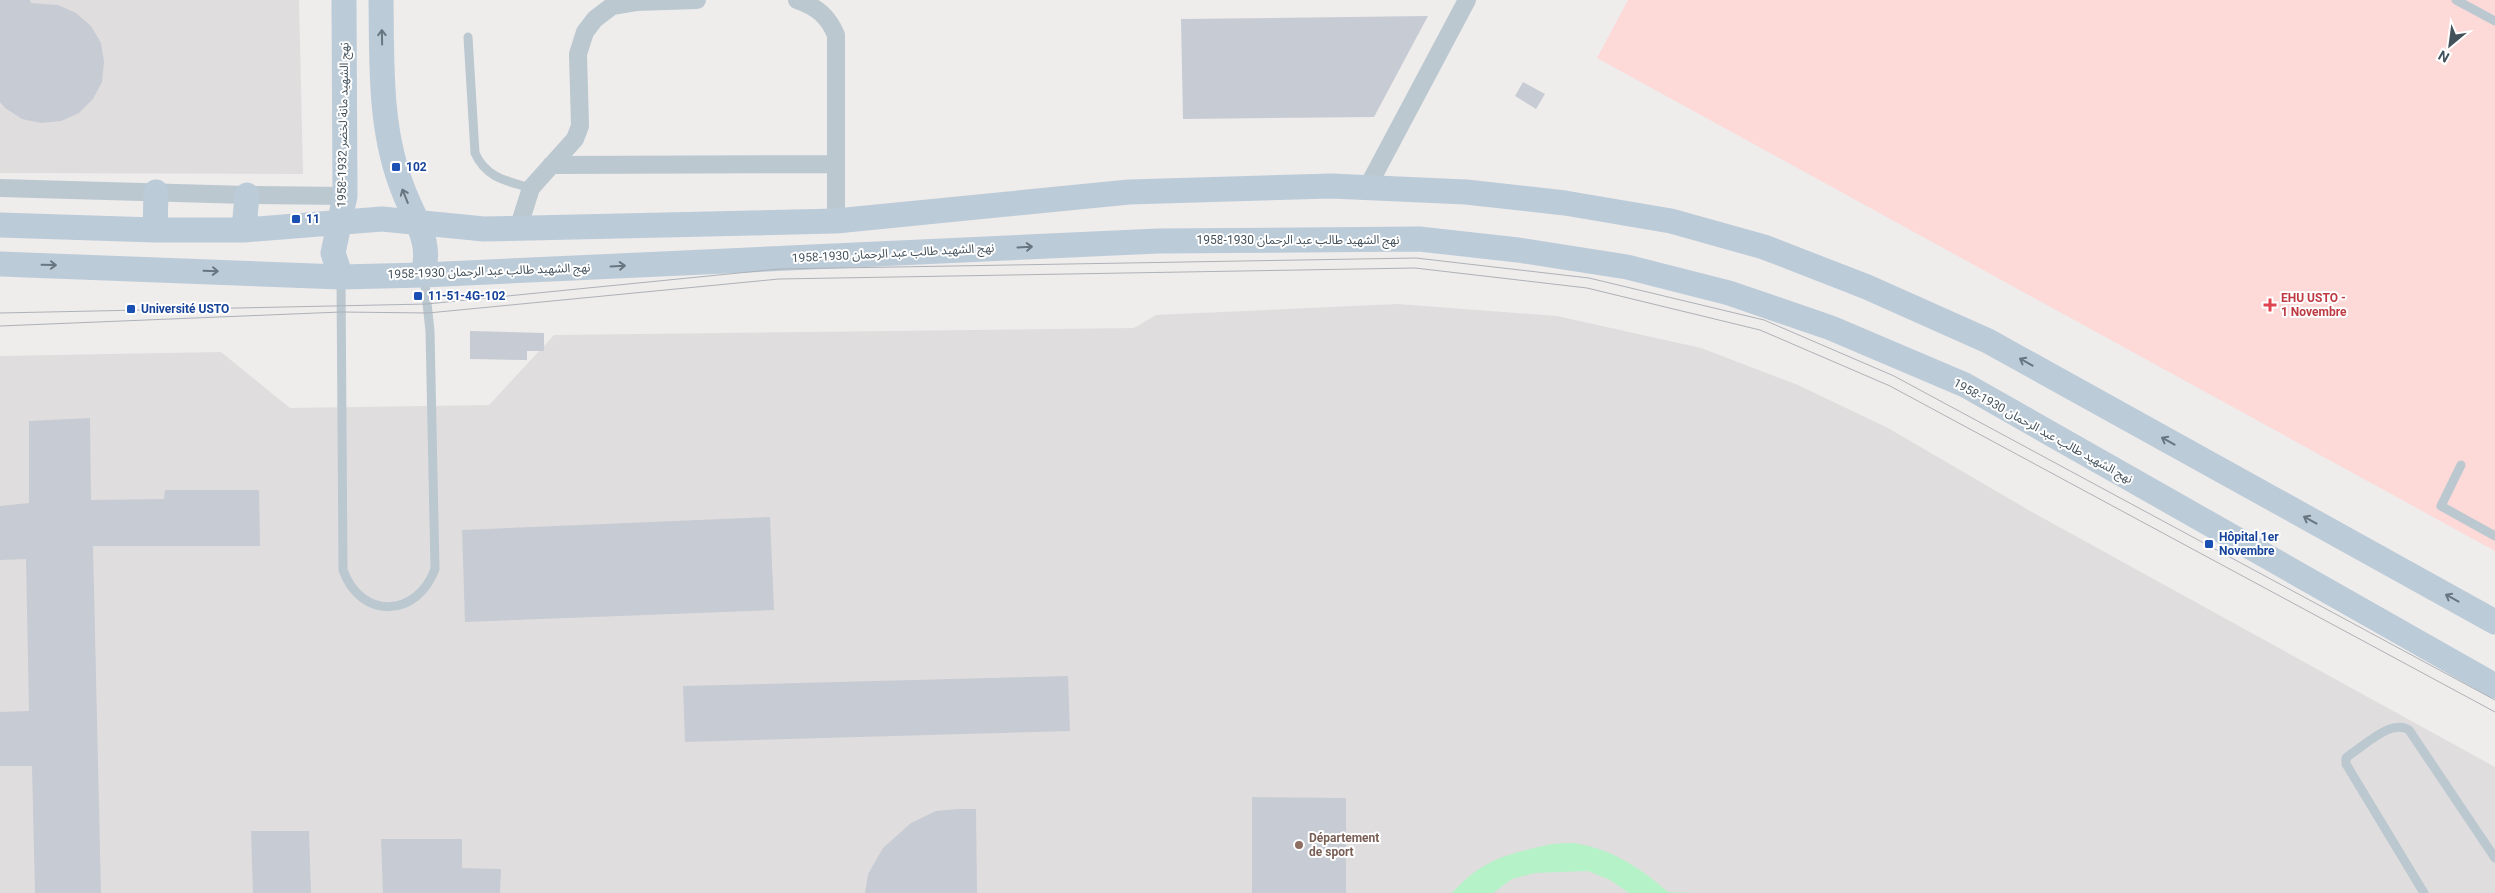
<svg xmlns="http://www.w3.org/2000/svg" width="2495" height="893" viewBox="0 0 2495 893" font-family="Roboto,'Noto Sans Arabic',sans-serif">
<style>
.education{fill:#e0ddde}
.medical{fill:#fdd9d8}
.green{fill:#b5f2c8}
.building{fill:#c7cbd3}
.lines{fill:none;stroke-linecap:round;stroke-linejoin:round}
.service{stroke:#bbc8d0;stroke-width:9}
.minor{stroke:#bbc8d0;stroke-width:18}
.secondary{stroke:#bccbd8;stroke-width:25}
.tram{stroke:#adb2b7;stroke-width:1}
.oneway{stroke:#677680}
.transit-dot{fill:#1a4fb4;stroke:#fff;stroke-width:2}
.health-dot{fill:#e0444e;stroke:#fff;stroke-width:2}
.education-dot{fill:#8d6e63;stroke:#fff;stroke-width:2}
.labels{text-anchor:middle;dominant-baseline:central;stroke-width:4;stroke-linejoin:round;paint-order:stroke}
.street-label{font-size:12px;fill:#43515b;stroke:#fff}
.transit-label{font-size:12px;font-weight:bold;fill:#164399;stroke:#fff;text-anchor:start}
.health-label{font-size:12px;font-weight:bold;fill:#be3a42;stroke:#fff;text-anchor:start}
.education-label{font-size:12px;font-weight:bold;fill:#785e54;stroke:#fff;text-anchor:start}
</style>
<rect width="100%" height="100%" fill="#efecec"/>
<path class="education" d="M 0,0 L 299,0 L 303,174 L 0,173 Z
M 1398,304 L 1557,316 L 1701,348 L 1798,385 L 1888,428 L 2032,512 L 2495,767 L 2495,893 L 0,893 L 0,356 L 221,352 L 290,408 L 489,405 L 554,335 L 1134,328 L 1156,315 Z"/>
<path class="medical" d="M 1628,0 L 2495,0 L 2495,551 L 1597,58 Z"/>
<path class="green" d="M 1552,844 C 1560,844 1571,842 1579,844 C 1614,850 1643,870 1668,892 L 1693,893 L 1629,893 L 1610,880 L 1588,871 L 1535,873 L 1512,879 L 1493,893 L 1452,893 C 1483,859 1508,854 1552,844 Z"/>
<path class="building" d="M 0,0 L 30,0 L 31,3 L 58,5 L 76,13 L 91,26 L 101,43 L 104,62 L 102,82 L 93,99 L 79,113 L 61,121 L 41,123 L 22,119 L 5,108 L 0,102 Z
M 1428,16 L 1374,117 L 1183,119 L 1181,19 Z
M 1523,82 L 1545,94 L 1536,109 L 1515,96 Z
M 470,331 L 544,333 L 544,351 L 527,351 L 527,360 L 470,359 Z
M 90,418 L 91,500 L 164,499 L 165,490 L 259,490 L 260,546 L 93,546 L 101,893 L 35,893 L 32,766 L 0,766 L 0,712 L 29,711 L 26,559 L 0,560 L 0,506 L 29,503 L 29,421 Z
M 770,517 L 774,610 L 465,622 L 462,530 Z
M 1068,676 L 1070,731 L 685,742 L 683,686 Z
M 1252,797 L 1346,798 L 1346,893 L 1252,893 Z
M 957,809 L 976,809 L 977,893 L 865,893 L 868,874 L 883,848 L 911,823 L 936,811 Z
M 251,831 L 309,831 L 311,893 L 253,893 Z
M 381,839 L 462,839 L 462,868 L 501,869 L 500,893 L 383,893 Z"/>
<g class="lines">
<path class="service" d="M 2456,0 L 2495,21
M 468,37 L 475,153 C 486,178 507,181 531,188
M 341,279 L 343,570 C 361,620 417,618 435,569 L 430,331 L 424,276
M 2461,465 L 2441,506 L 2495,536
M 2424,893 L 2346,764 L 2346,758 L 2351,754 C 2366,744 2392,719 2409,730 L 2495,858"/>
<path class="minor" d="M 797,0 C 817,7 828,16 836,35 L 836,221
M 551,165 L 834,164
M 0,188 L 247,195 L 345,196
M 1367,188 L 1467,0
M 518,229 L 531,188 L 575,139 L 580,126 L 578,54 L 585,32 L 595,19 L 612,6 L 636,2 L 697,0"/>
<path class="secondary" d="M 381,0 C 382,65 379,131 404,192 C 416,223 432,240 423,275
M 0,225 L 155,230 L 244,230 L 382,219 L 484,229 L 836,221 L 1129,192 L 1331,186 L 1466,192 L 1565,203 L 1671,221 L 1764,247 L 1867,287 L 1988,341 L 2495,622
M 155,230 L 156,192
M 244,230 L 247,195
M 0,264 L 341,277 L 423,275 L 1158,241 L 1419,239 L 1518,250 L 1627,267 L 1729,293 L 1831,328 L 1965,385 L 2495,686
M 341,277 L 333,253 L 345,196 L 344,0"/>
<path class="tram" d="M 0,313 L 427,304 L 779,269 L 1416,258 L 1589,278 L 1764,320 L 1894,376 L 2495,700
M 0,326 L 341,312 L 428,313 L 779,279 L 1415,268 L 1587,288 L 1760,330 L 1890,386 L 2495,712"/>
</g>
<defs><path id="oneway-shaft" d="M-6 0H5M1.5-3L5.5 0L1.5 3" fill="none" stroke-width="1.6" stroke-linecap="round" stroke-linejoin="round" transform="scale(1.25)"/></defs>
<g class="oneway">
<use href="#oneway-shaft" transform="translate(382 37) rotate(-91)"/>
<use href="#oneway-shaft" transform="translate(405 196) rotate(-112)"/>
<use href="#oneway-shaft" transform="translate(1025 247) rotate(-3)"/>
<use href="#oneway-shaft" transform="translate(49 265) rotate(1)"/>
<use href="#oneway-shaft" transform="translate(618 266) rotate(-3)"/>
<use href="#oneway-shaft" transform="translate(211 271) rotate(2)"/>
<use href="#oneway-shaft" transform="translate(2026 362) rotate(-151)"/>
<use href="#oneway-shaft" transform="translate(2168 441) rotate(-151)"/>
<use href="#oneway-shaft" transform="translate(2310 520) rotate(-151)"/>
<use href="#oneway-shaft" transform="translate(2452 598) rotate(-151)"/>
</g>
<g class="transit-dot">
<rect x="391" y="162" width="10" height="10" rx="2.5"/>
<rect x="291" y="214" width="10" height="10" rx="2.5"/>
<rect x="413" y="291" width="10" height="10" rx="2.5"/>
<rect x="126" y="304" width="10" height="10" rx="2.5"/>
<rect x="2204" y="539" width="10" height="10" rx="2.5"/>
</g>
<path class="health-dot" d="M2267.5 297.5h5v5h5v5h-5v5h-5v-5h-5v-5h5z"/>
<circle class="education-dot" cx="1299" cy="845" r="5"/>
<g class="labels">
<g class="street-label">
<text transform="translate(343 125) rotate(-89)">نهج الشهيد مانة لخضر 1932-1958</text>
<text x="1298" y="240">نهج الشهيد طالب عبد الرحمان 1930-1958</text>
<text transform="translate(893 253) rotate(-3)">نهج الشهيد طالب عبد الرحمان 1930-1958</text>
<text transform="translate(489 271) rotate(-2)">نهج الشهيد طالب عبد الرحمان 1930-1958</text>
<text transform="translate(2043 431) rotate(29)">نهج الشهيد طالب عبد الرحمان 1930-1958</text>
</g>
<g class="transit-label">
<text x="406" y="167">102</text>
<text x="306" y="219">11</text>
<text x="428" y="296">11-51-4G-102</text>
<text x="141" y="309">Université USTO</text>
<text x="2219" y="537">Hôpital 1er<tspan x="2219" dy="14">Novembre</tspan></text>
</g>
<g class="health-label">
<text x="2281" y="298">EHU USTO -<tspan x="2281" dy="14">1 Novembre</tspan></text>
</g>
<g class="education-label">
<text x="1309" y="838">Département<tspan x="1309" dy="14">de sport</tspan></text>
</g>
</g>
<g transform="translate(2450 45) rotate(209)" stroke="#ffffff" stroke-width="4" paint-order="stroke">
<path d="M0-4L9 19L0 12L-9 19Z" fill="#43515b"/>
<text y="-8" font-size="14" font-weight="bold" text-anchor="middle" fill="#43515b">N</text>
</g>
</svg>
